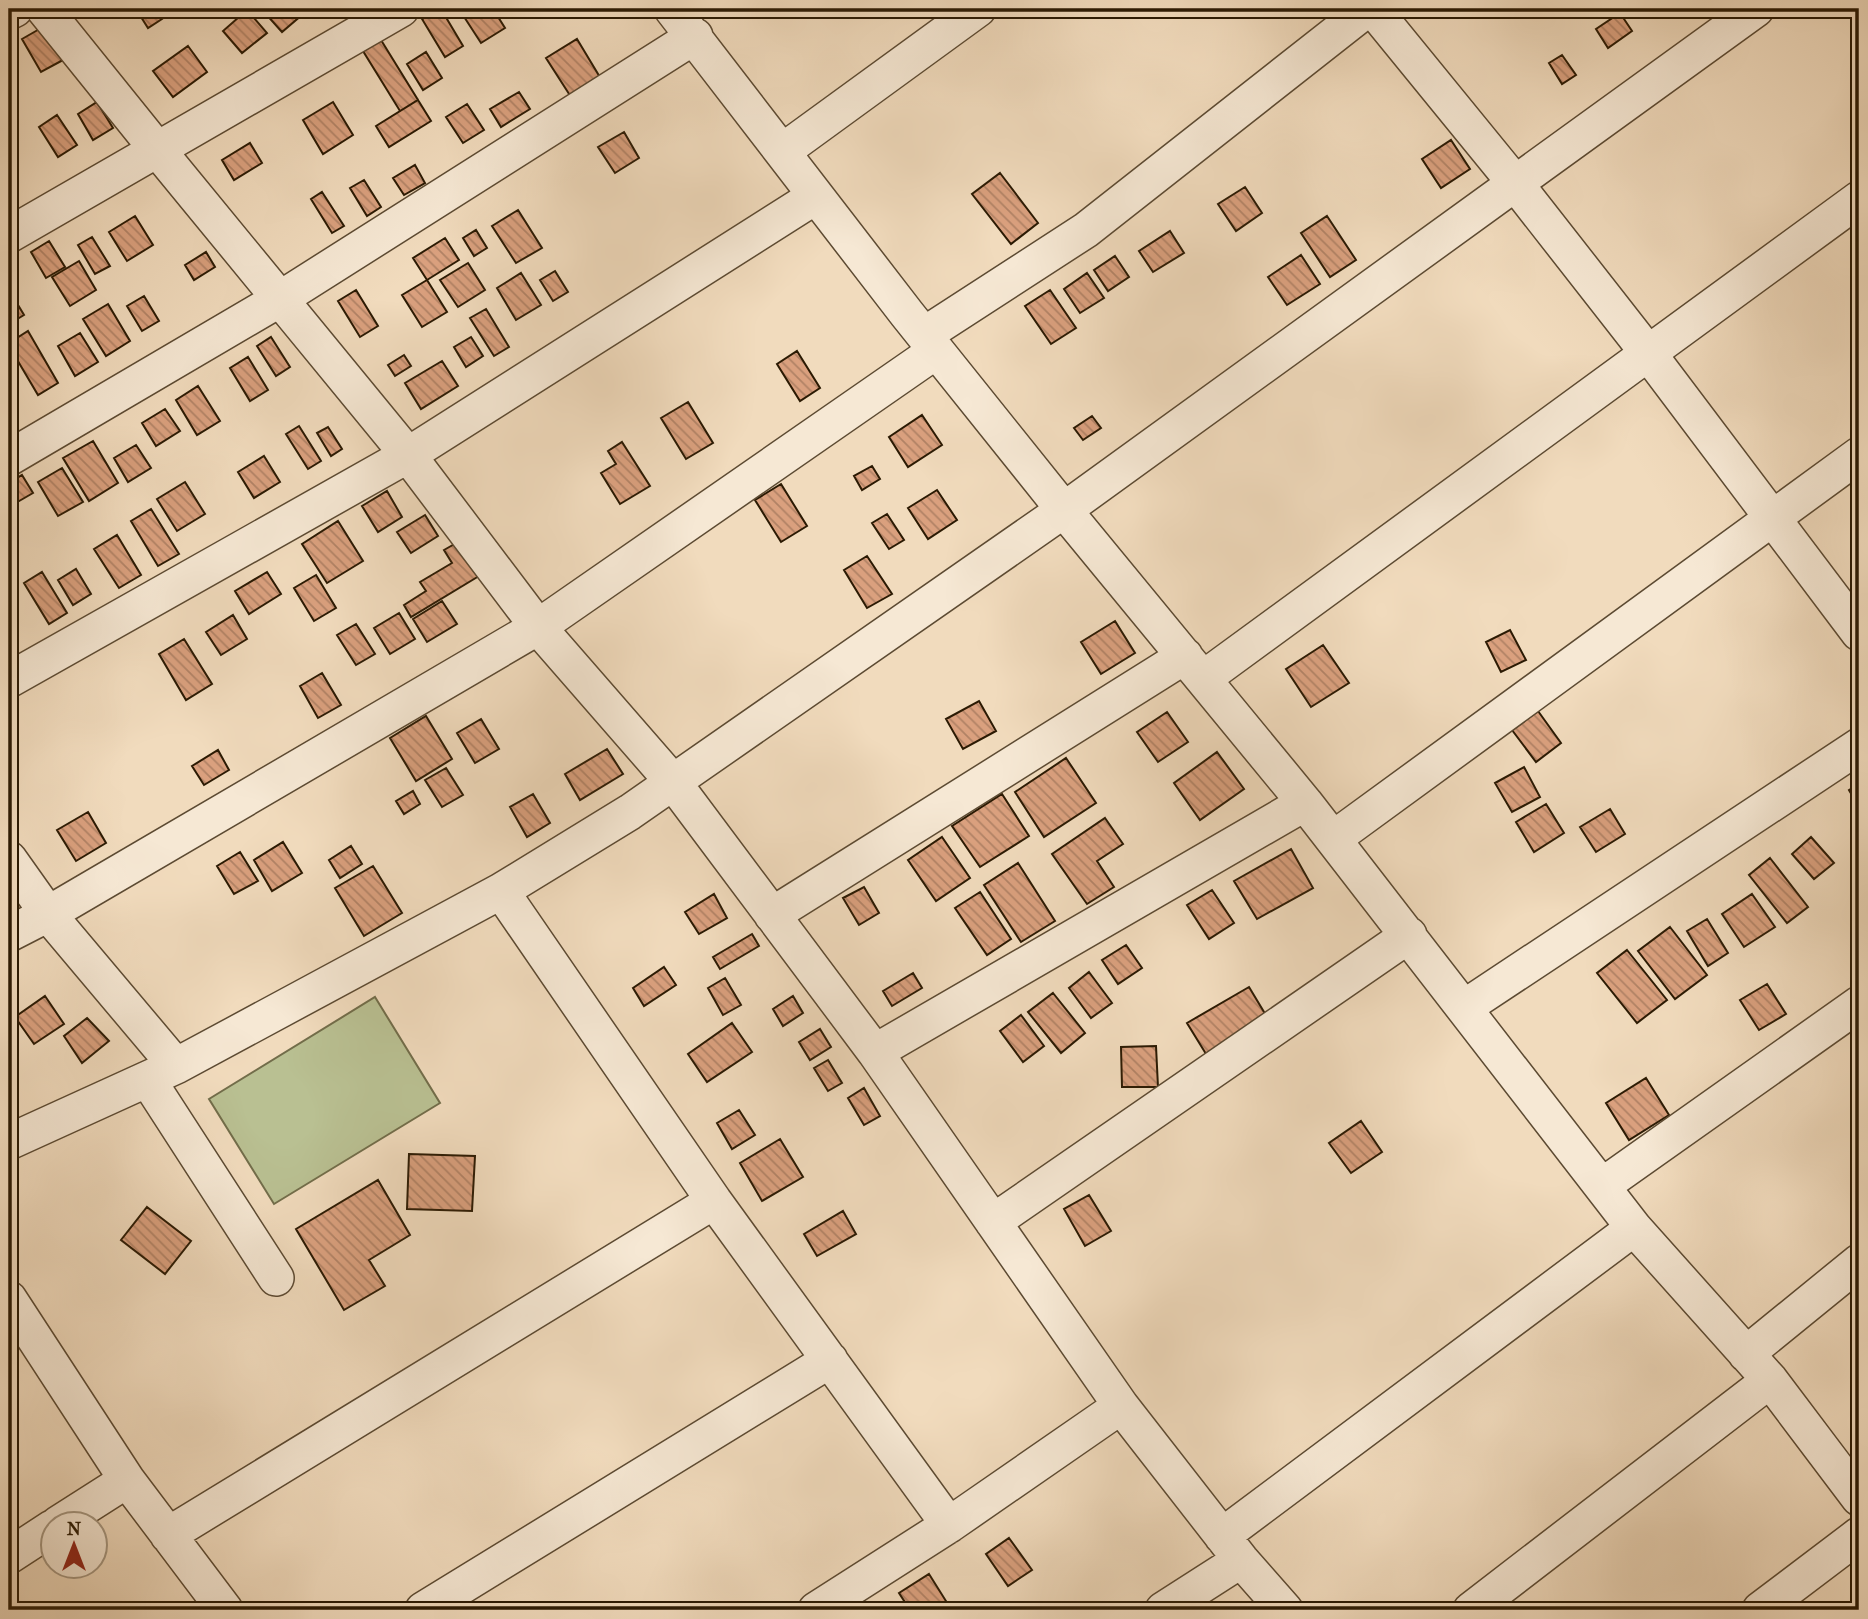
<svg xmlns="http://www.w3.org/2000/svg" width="1868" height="1619" viewBox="0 0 1868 1619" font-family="'IM FELL French Canon',serif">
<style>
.pitch{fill:#b9c092;stroke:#726d4a;stroke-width:2}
.building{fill:url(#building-back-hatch);stroke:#2b1a03;stroke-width:2}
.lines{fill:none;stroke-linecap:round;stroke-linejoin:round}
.minor-casing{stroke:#5c4a32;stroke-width:38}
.minor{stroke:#f6e8d4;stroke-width:35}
</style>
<defs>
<pattern id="building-back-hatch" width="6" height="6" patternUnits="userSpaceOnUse" patternTransform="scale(1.75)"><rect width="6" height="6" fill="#daa07e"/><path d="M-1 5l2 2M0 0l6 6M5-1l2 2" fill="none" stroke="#b18265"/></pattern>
</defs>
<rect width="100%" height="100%" fill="#f1dbbd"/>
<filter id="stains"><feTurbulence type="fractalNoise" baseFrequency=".00286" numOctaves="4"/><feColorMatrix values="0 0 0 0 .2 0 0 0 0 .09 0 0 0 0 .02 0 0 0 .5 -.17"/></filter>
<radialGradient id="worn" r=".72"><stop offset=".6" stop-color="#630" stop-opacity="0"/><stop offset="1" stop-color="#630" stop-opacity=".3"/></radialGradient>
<path class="pitch" d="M 375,997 L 440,1103 L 274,1204 L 209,1099 Z"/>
<path class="building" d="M 136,9 L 156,9 L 162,19 L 148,28 Z
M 268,9 L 299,9 L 303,14 L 282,32 L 264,12 Z
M 441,9 L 463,46 L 445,57 L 422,19 Z
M 459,9 L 493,9 L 505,28 L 481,43 Z
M 247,10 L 267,33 L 242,53 L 223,31 Z
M 1620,13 L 1632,31 L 1608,48 L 1596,29 Z
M 43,27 L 63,60 L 41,72 L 22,39 Z
M 577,39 L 601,79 L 571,97 L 546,58 Z
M 381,40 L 418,100 L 400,111 L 363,51 Z
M 188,46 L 207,72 L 173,97 L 153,71 Z
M 426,52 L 442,78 L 423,90 L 407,64 Z
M 1562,55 L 1576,75 L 1562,84 L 1549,63 Z
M 519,92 L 530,109 L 501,127 L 490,109 Z
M 418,100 L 431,121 L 389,147 L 376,126 Z
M 97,102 L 113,128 L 93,140 L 78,114 Z
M 333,102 L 353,135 L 323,154 L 303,120 Z
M 467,104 L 484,130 L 463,143 L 446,117 Z
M 57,115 L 77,145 L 58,157 L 39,127 Z
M 624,132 L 639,158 L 615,173 L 598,147 Z
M 1451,140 L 1470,169 L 1441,188 L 1422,159 Z
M 250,143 L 262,163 L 234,180 L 222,160 Z
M 415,165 L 425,183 L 404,195 L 393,178 Z
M 1000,173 L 1038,223 L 1011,244 L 972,194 Z
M 364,180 L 381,207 L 367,216 L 350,188 Z
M 1245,187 L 1262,213 L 1236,231 L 1218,204 Z
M 322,192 L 344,226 L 332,233 L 311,199 Z
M 518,210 L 542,248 L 516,263 L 492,226 Z
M 135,216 L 153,245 L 127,261 L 109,232 Z
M 1327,216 L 1356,260 L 1330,277 L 1301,233 Z
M 476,230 L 487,248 L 474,256 L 463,238 Z
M 1170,231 L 1184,253 L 1153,272 L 1139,251 Z
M 92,237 L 110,266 L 95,274 L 78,245 Z
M 445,238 L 459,260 L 427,280 L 413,258 Z
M 49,241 L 65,267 L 46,278 L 31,252 Z
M 206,252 L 215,267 L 194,280 L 185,265 Z
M 1301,255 L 1320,284 L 1287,305 L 1268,277 Z
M 1115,256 L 1129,277 L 1108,291 L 1094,270 Z
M 79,261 L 96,290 L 70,306 L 52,277 Z
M 468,263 L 485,290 L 458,307 L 440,280 Z
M 555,271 L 568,292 L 553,301 L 540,280 Z
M 521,273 L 541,305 L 516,320 L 497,288 Z
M 1087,273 L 1104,298 L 1080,313 L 1064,289 Z
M 427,280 L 447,312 L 422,327 L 402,295 Z
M 9,290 L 24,315 L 9,324 Z
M 356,290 L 378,326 L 360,337 L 338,301 Z
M 1050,290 L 1076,328 L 1051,344 L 1025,306 Z
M 144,296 L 159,321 L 142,331 L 127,306 Z
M 108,304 L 130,341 L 106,356 L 83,319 Z
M 486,309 L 509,347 L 494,356 L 470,318 Z
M 28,331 L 58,383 L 38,395 L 9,346 L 9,343 Z
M 80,333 L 98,362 L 75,376 L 58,346 Z
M 271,337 L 290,367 L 276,376 L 257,346 Z
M 471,337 L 483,356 L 466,367 L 454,347 Z
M 797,351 L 820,388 L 800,401 L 777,364 Z
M 404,355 L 411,366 L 395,376 L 388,365 Z
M 248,357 L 268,390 L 250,401 L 230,368 Z
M 442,361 L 458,386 L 421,409 L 405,383 Z
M 198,386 L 220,421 L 197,435 L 176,400 Z
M 688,402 L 713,443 L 686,459 L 661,418 Z
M 165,409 L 180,431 L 156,446 L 142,423 Z
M 922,415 L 942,445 L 908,467 L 889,437 Z
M 1092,416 L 1101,428 L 1083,440 L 1074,428 Z
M 299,426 L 321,461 L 308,469 L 286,434 Z
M 328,427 L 342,449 L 331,456 L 317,433 Z
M 93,441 L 118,483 L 89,501 L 63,458 Z
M 622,442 L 650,486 L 620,504 L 601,473 L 616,464 L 608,451 Z
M 136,445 L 151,468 L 128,482 L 114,458 Z
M 264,456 L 280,482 L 254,498 L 238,472 Z
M 872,466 L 880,479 L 862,490 L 854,476 Z
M 62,468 L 83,502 L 58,516 L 38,482 Z
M 22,475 L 33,493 L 14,504 L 9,496 L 9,483 Z
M 185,482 L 205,514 L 177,531 L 157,499 Z
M 781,484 L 807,526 L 781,542 L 755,500 Z
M 937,490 L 957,520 L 928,539 L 908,508 Z
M 387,491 L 402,517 L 378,532 L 362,506 Z
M 151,509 L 179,554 L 158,566 L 131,521 Z
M 887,514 L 904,540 L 889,549 L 872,523 Z
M 425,515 L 438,536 L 411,553 L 397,532 Z
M 338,521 L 363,561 L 327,583 L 302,544 Z
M 117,535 L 141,575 L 119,588 L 94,549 Z
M 458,542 L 479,576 L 411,617 L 404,605 L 426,591 L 420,582 L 452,563 L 444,550 Z
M 867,556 L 892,594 L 867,608 L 844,570 Z
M 76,569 L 91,594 L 73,605 L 58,580 Z
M 42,572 L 67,613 L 49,624 L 24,583 Z
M 267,572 L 281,594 L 249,614 L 235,591 Z
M 316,575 L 336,608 L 314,621 L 294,588 Z
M 442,601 L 457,624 L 427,642 L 413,619 Z
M 399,613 L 415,639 L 390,654 L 374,628 Z
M 233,615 L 247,639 L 221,655 L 206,632 Z
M 9,618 L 17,629 L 9,636 Z
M 1115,621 L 1135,653 L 1101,674 L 1081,642 Z
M 356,624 L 375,654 L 356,665 L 337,635 Z
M 1510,630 L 1526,660 L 1501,672 L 1486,642 Z
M 184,639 L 212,684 L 186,700 L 159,654 Z
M 1323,645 L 1349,683 L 1311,707 L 1286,669 Z
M 322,673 L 341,705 L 318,718 L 300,686 Z
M 979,701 L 996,731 L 963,749 L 946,719 Z
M 1538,711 L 1561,743 L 1536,762 L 1512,730 Z
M 1167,712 L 1188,742 L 1158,762 L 1137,732 Z
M 426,716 L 452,759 L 416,781 L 390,738 Z
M 481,719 L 499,749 L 475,763 L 457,733 Z
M 607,749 L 623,774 L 580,800 L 565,774 Z
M 218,750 L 229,770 L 204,785 L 192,766 Z
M 1217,752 L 1244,789 L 1200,820 L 1174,783 Z
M 1066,758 L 1096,803 L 1044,837 L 1015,792 Z
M 1524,767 L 1540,797 L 1512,812 L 1495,783 Z
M 446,768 L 463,795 L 442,807 L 425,780 Z
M 1859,784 L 1859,807 L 1849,790 Z
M 413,791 L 420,804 L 404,814 L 396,801 Z
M 533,794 L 550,823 L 527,837 L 510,807 Z
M 1002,794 L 1029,836 L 980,867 L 952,826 Z
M 1546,804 L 1564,833 L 1534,852 L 1516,822 Z
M 1610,809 L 1625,834 L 1596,852 L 1580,827 Z
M 88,812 L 106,843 L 76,861 L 57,830 Z
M 1105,818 L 1123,844 L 1097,861 L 1114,887 L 1087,904 L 1052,854 Z
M 942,837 L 970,878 L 936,901 L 908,860 Z
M 1811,837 L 1834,863 L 1814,879 L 1792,854 Z
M 283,842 L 302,873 L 272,891 L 254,860 Z
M 351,846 L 362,864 L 340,878 L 329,860 Z
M 1291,849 L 1313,888 L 1257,919 L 1234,881 Z
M 240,852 L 258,881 L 234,894 L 217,866 Z
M 1770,858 L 1808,907 L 1787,923 L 1749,875 Z
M 1018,863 L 1055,921 L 1021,942 L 984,885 Z
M 373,866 L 402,913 L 364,936 L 335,888 Z
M 864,887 L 879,913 L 859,925 L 843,898 Z
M 1212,890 L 1234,923 L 1209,939 L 1187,905 Z
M 980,892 L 1011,939 L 987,955 L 955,908 Z
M 714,894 L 727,918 L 699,934 L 685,912 Z
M 1752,894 L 1775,927 L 1744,947 L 1722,914 Z
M 1707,919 L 1728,953 L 1708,966 L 1687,931 Z
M 1670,927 L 1707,975 L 1675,999 L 1638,951 Z
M 752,934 L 759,946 L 720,969 L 713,957 Z
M 1126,945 L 1142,968 L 1118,984 L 1102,960 Z
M 1627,950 L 1667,1000 L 1637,1023 L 1597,973 Z
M 664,967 L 676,985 L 644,1006 L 633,988 Z
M 1089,972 L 1112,1003 L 1091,1018 L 1069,988 Z
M 913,973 L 922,988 L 892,1006 L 883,991 Z
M 725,978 L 741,1005 L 723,1015 L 708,988 Z
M 1767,984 L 1786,1014 L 1759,1030 L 1740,1000 Z
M 1249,987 L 1267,1017 L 1206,1054 L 1187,1023 Z
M 1053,993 L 1085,1033 L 1061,1053 L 1028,1012 Z
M 45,996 L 64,1024 L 34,1044 L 15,1017 Z
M 793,996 L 803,1013 L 783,1026 L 773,1009 Z
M 1021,1015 L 1044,1046 L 1023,1062 L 1000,1031 Z
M 87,1018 L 109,1041 L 82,1063 L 64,1036 Z
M 732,1023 L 752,1052 L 707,1082 L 688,1054 Z
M 820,1029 L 831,1047 L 810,1060 L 799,1042 Z
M 1156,1046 L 1158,1087 L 1122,1087 L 1121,1047 Z
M 828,1060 L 842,1083 L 828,1091 L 814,1068 Z
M 1646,1078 L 1669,1115 L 1629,1140 L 1606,1103 Z
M 864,1088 L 880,1116 L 864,1125 L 848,1098 Z
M 739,1110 L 755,1135 L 732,1149 L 717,1123 Z
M 1361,1121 L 1382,1152 L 1351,1173 L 1329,1143 Z
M 780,1139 L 803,1177 L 762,1201 L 740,1163 Z
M 409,1154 L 475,1156 L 472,1211 L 407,1209 Z
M 378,1180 L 410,1235 L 369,1260 L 385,1286 L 344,1310 L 296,1229 Z
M 1089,1195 L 1111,1231 L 1085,1246 L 1064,1209 Z
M 147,1207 L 191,1241 L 165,1274 L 121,1240 Z
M 843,1211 L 856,1234 L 817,1256 L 804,1234 Z
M 1009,1538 L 1032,1570 L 1008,1586 L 986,1554 Z
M 929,1574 L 951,1609 L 949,1610 L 910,1610 L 899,1593 Z"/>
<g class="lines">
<g class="minor-casing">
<path id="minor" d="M 44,9 L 156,148 L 408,455 L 538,627 L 673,782 L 875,1052 L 1121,1406 L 1241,1560 L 1285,1610
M 672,9 L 907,314 L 1064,510 L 1305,803 L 1634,1228 L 1770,1380 L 1859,1498
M 1373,9 L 1515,183 L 1648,353 L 1859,633
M 9,12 L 15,9
M 783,151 L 978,9
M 9,235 L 401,9
M 924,335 L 1086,230 L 1367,9
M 9,458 L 280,299 L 695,36
M 1204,678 L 1859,199
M 9,680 L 408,455 L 816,196
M 1333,839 L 1859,455
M 9,859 L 48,914 L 176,1066
M 501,891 L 714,1201 L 949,1525
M 772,915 L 1185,656
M 9,934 L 48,914 L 538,627 L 936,351
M 1465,1007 L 1859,746
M 875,1052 L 1305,803
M 148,1080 L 276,1278
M 9,1142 L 176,1066 L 501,891 L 630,812 L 1064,510 L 1756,9
M 1602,1186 L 1859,1004
M 993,1222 L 1409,935
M 9,1299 L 127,1480 L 225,1610
M 1746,1354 L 1859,1262
M 58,1524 L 127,1480
M 168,1535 L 714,1201
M 1222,1536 L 1634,1228
M 9,1556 L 52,1528
M 423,1610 L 830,1360
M 816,1610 L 949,1525 L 1121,1406
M 1163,1610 L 1241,1560
M 1471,1610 L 1770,1380
M 1760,1610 L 1859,1535"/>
</g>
<use href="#minor" class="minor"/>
</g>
<rect width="1868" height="1619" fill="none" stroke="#f1dbbd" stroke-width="35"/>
<rect x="10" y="10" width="1847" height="1598" fill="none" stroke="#2b1a03" stroke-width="3.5"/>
<rect x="18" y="18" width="1833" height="1584" fill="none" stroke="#2b1a03" stroke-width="2"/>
<g transform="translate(74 1545)"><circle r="33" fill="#f6e8d4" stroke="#a59680" stroke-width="2"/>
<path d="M0-5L12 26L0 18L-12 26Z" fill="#8f2418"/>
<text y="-10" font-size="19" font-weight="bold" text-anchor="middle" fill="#2b1a03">N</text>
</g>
<rect width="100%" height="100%" filter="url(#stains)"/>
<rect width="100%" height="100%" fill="url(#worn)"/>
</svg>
